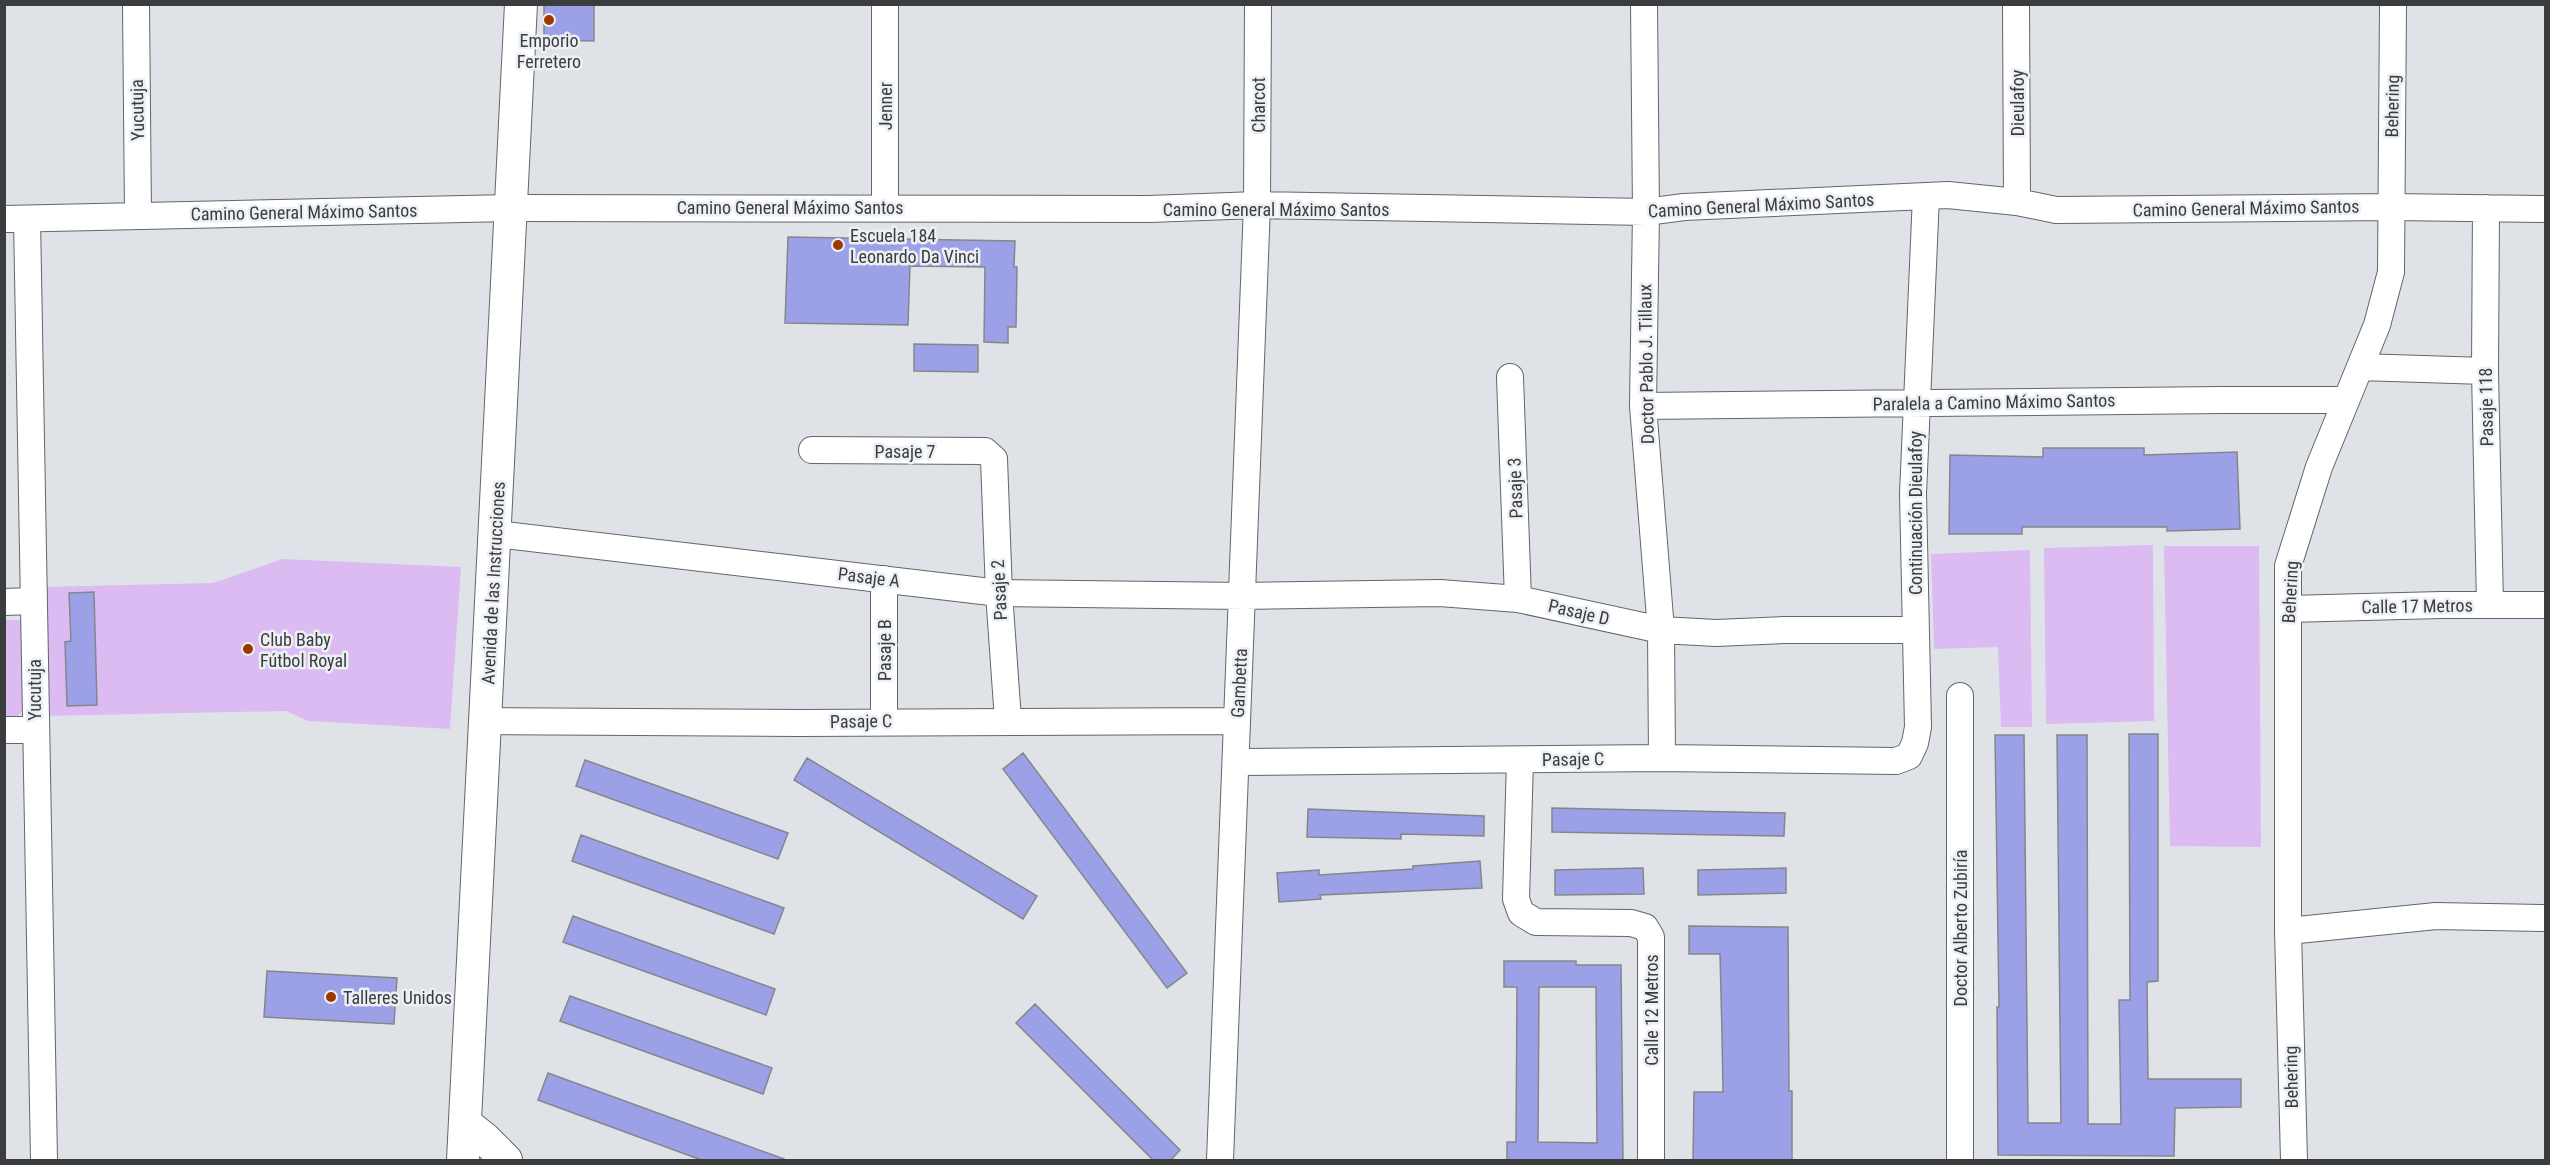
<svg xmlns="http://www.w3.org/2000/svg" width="2550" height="1165" viewBox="0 0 2550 1165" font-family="'Roboto Condensed',sans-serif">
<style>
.green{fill:#dbbbf1}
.building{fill:#9ca0e7;stroke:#85868b;stroke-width:1.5;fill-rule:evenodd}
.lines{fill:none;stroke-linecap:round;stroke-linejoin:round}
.minor-casing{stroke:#62666a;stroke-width:28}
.major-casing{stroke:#62666a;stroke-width:34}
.minor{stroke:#fff;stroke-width:26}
.major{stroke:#fff;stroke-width:32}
.poi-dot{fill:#9c3800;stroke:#ecf0f5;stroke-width:2}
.labels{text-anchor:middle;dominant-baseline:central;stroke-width:5;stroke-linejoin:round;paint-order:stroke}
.poi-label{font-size:18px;fill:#3b3c3e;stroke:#ecf0f5;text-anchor:start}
.street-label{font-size:18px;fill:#3b3c3e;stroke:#ecf0f5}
</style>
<rect width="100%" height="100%" fill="#dfe3e8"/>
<path class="green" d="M 2153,545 L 2154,721 L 2046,724 L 2044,548 Z
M 2164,546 L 2259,546 L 2261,847 L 2170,846 Z
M 2030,550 L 2032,727 L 2001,727 L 1998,647 L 1934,649 L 1931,554 Z
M 283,559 L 461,567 L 450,729 L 308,721 L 286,711 L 44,716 L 39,587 L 213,583 Z
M 4,620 L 22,620 L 23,710 L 17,717 L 4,721 Z"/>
<path class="building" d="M 544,4 L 594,4 L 594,41 L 544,40 Z
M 788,237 L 1015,241 L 1014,267 L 1017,267 L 1016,327 L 1008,327 L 1008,343 L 984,342 L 985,267 L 910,266 L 908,325 L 785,323 Z
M 914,344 L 978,345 L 978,372 L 914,371 Z
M 2043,448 L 2144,448 L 2144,455 L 2237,452 L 2240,529 L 2167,531 L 2167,527 L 2022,527 L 2022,534 L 1949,534 L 1950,455 L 2043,457 Z
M 94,592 L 97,705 L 67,706 L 65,642 L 71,641 L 69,593 Z
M 2129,734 L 2158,734 L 2158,981 L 2147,982 L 2148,1079 L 2241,1079 L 2241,1107 L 2175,1108 L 2174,1156 L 1998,1155 L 1997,1007 L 1999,1007 L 1995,735 L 2024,735 L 2028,1123 L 2061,1123 L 2057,735 L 2087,735 L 2088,1124 L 2121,1124 L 2119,1000 L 2130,1000 Z
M 1023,753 L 1187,973 L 1167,988 L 1003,769 Z
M 807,758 L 1037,896 L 1023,919 L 794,780 Z
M 585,760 L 788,833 L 778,859 L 576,786 Z
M 1552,808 L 1785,813 L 1784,836 L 1552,832 Z
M 1308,809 L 1484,816 L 1484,836 L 1401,834 L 1401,839 L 1307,837 Z
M 581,835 L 784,908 L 774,934 L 572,861 Z
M 1480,861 L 1482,888 L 1320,895 L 1321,899 L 1279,902 L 1277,873 L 1319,870 L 1319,875 L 1413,869 L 1413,866 Z
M 1643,868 L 1644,894 L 1555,895 L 1555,870 Z
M 1786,868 L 1786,893 L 1698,895 L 1698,870 Z
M 573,916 L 775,989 L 766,1015 L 563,942 Z
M 1689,926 L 1788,927 L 1789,1091 L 1792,1091 L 1792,1161 L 1693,1161 L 1694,1092 L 1723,1092 L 1722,1034 L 1720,954 L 1689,954 Z
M 1504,961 L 1576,961 L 1576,965 L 1621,965 L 1623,1161 L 1507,1161 L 1507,1142 L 1516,1142 L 1517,987 L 1504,987 ZM 1539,987 L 1596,987 L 1597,1143 L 1538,1142 Z
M 267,971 L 397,978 L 394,1024 L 264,1017 Z
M 570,996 L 772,1068 L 763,1094 L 560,1021 Z
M 1035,1004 L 1180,1150 L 1170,1161 L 1154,1161 L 1016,1023 Z
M 548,1073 L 784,1159 L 783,1161 L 704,1161 L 538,1100 Z"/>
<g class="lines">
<g class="minor-casing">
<path id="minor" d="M 136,4 L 138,216
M 1644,4 L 1646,212 L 1643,406 L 1661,630 L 1662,758
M 2016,4 L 2017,202
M 885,207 L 885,4
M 2486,208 L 2485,371 L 2490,605
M 4,219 L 511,208 L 1149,209 L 1257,205 L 1646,212 L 1684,207 L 1948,195 L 2017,202 L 2056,210 L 2392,207 L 2546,209
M 27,219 L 44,1160
M 2360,367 L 2485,371
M 1510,377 L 1518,599
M 1643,406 L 2222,400 L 2346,400
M 812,450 L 985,451 L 994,459 L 999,593 L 1008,720
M 496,534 L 999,593 L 1243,596 L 1440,593 L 1518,599 L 1661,630 L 1716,633 L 1784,630 L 1914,630
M 4,602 L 33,601
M 2288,609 L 2441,605 L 2546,605
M 1960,696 L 1960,1160
M 485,721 L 799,723 L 1237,721
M 884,721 L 884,579
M 4,730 L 35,730
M 1520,760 L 1516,899 L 1521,913 L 1536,922 L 1631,923 L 1645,927 L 1651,937 L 1651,1160
M 1236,762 L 1662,758 L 1896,761 L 1909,756 L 1915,743 L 1918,727 L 1913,494 L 1926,196
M 2288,931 L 2436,916 L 2546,918
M 1220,1160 L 1257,205 L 1258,4
M 2294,1160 L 2288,931 L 2288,566 L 2319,467 L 2377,325 L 2391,272 L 2393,4"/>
</g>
<g class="major-casing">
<path id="major" d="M 465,1123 L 484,1138 L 506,1160
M 463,1160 L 521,4"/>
</g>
<use href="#minor" class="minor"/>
<use href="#major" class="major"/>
</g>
<g class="poi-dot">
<circle cx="549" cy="20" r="6"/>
<circle cx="838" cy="245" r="6"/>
<circle cx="248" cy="649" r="6"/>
<circle cx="331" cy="997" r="6"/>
</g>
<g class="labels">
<g class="poi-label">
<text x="549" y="40" text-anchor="middle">Emporio<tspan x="549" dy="21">Ferretero</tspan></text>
<text x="850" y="235">Escuela 184<tspan x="850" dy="21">Leonardo Da Vinci</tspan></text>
<text x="260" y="639">Club Baby<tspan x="260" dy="21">Fútbol Royal</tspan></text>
<text x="343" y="997">Talleres Unidos</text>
</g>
<g class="street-label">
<text transform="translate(2017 103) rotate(-90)">Dieulafoy</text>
<text transform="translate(1258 105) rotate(-90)">Charcot</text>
<text transform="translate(885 106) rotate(-90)">Jenner</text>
<text transform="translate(2392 106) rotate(-89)">Behering</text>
<text transform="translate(137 110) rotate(-91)">Yucutuja</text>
<text transform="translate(1761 205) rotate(-3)">Camino General Máximo Santos</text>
<text x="790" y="207">Camino General Máximo Santos</text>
<text transform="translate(2246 208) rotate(-1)">Camino General Máximo Santos</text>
<text x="1276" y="209">Camino General Máximo Santos</text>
<text transform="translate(304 212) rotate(-1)">Camino General Máximo Santos</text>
<text transform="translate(1646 364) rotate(-91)">Doctor Pablo J. Tillaux</text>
<text transform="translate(1994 402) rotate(-1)">Paralela a Camino Máximo Santos</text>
<text transform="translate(2486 407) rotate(-91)">Pasaje 118</text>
<text x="905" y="451">Pasaje 7</text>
<text transform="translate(1515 488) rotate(-92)">Pasaje 3</text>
<text transform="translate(1915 513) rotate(-90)">Continuación Dieulafoy</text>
<text transform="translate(869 577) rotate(7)">Pasaje A</text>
<text transform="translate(493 583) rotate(-87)">Avenida de las Instrucciones</text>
<text transform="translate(999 590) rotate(-93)">Pasaje 2</text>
<text transform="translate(2290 592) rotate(-87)">Behering</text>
<text transform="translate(2417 606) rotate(-1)">Calle 17 Metros</text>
<text transform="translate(1579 612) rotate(13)">Pasaje D</text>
<text transform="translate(884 650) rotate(-90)">Pasaje B</text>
<text transform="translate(1239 683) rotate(-87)">Gambetta</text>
<text transform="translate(34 690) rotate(-90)">Yucutuja</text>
<text transform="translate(861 721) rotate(-1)">Pasaje C</text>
<text transform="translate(1573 759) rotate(-1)">Pasaje C</text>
<text transform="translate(1960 928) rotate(-90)">Doctor Alberto Zubiría</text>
<text transform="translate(1651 1010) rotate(-90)">Calle 12 Metros</text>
<text transform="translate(2291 1077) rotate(-91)">Behering</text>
</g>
</g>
<rect width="2550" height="1165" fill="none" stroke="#3b3c3e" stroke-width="12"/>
</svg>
